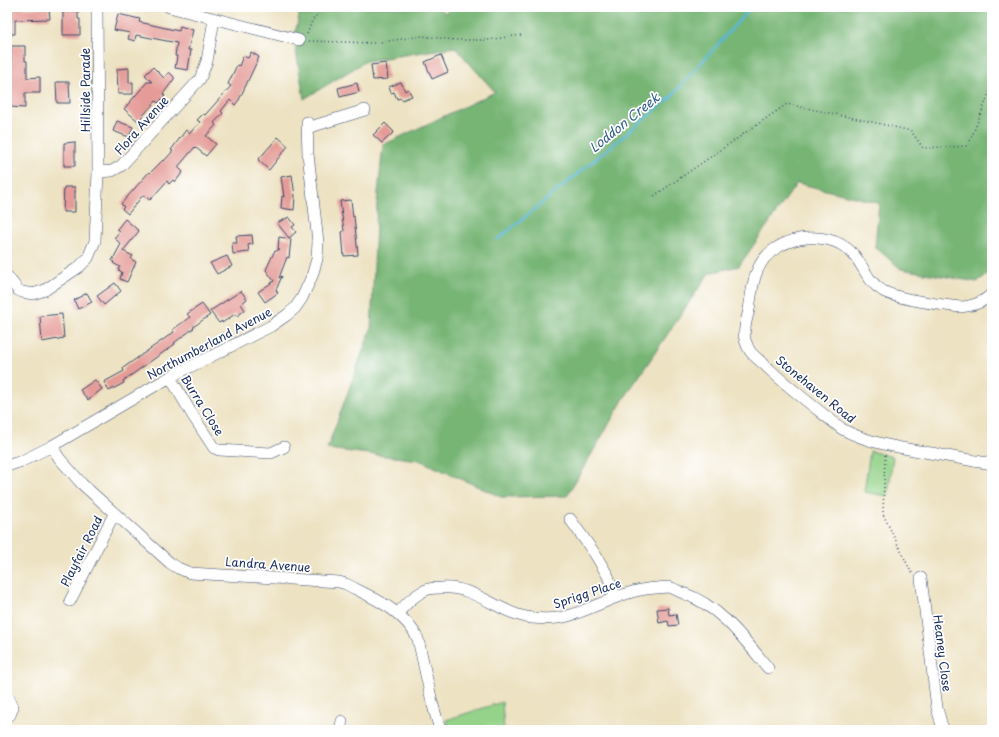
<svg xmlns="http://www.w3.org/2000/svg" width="999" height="737" viewBox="0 0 999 737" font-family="'Playpen Sans',sans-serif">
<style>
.green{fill:#94d389;stroke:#588174}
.forest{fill:#77b575;stroke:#49726a}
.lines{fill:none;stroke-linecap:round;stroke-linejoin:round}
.stream{stroke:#56b7d5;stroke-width:2.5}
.building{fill:#e59c98}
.minor-casing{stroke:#3a4a6d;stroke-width:12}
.path{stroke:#3a4a6d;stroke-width:1.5;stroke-dasharray:1 3;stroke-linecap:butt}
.minor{stroke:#fff;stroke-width:11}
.labels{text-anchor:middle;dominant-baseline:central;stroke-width:3.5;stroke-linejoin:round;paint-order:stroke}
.street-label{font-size:12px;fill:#1b2f5e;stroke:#fff}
.water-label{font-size:13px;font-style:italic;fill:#305f88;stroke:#fff}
</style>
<rect width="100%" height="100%" fill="#fff"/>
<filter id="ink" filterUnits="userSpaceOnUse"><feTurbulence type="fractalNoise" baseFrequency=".025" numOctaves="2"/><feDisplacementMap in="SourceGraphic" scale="8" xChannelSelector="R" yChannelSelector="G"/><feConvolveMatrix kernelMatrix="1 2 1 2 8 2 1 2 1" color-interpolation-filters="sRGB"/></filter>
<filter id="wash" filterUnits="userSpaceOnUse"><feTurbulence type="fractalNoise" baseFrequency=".012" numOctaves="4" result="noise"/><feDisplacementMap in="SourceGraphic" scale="16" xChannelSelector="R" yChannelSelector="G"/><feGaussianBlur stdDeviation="0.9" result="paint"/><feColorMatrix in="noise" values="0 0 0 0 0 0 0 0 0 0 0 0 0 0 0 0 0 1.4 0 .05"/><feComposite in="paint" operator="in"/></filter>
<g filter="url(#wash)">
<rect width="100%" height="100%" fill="#ede2c2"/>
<path class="green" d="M 870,451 L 893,457 L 888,496 L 864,492 Z
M 502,702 L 504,730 L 450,730 L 446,720 Z"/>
<path class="forest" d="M 301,7 L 441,7 L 444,13 L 455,7 L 992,7 L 992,271 L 977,282 L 901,269 L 875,247 L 879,203 L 797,183 L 739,266 L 709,273 L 623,400 L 567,496 L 501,497 L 419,460 L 327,449 L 371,329 L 377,203 L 383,145 L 495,92 L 455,47 L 366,61 L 304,99 L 294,38 Z"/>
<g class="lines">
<path class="stream" d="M 497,240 L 670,98 L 751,7"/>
</g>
<g id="blocks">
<path class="building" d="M 7,7 L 23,7 L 23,8 L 49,8 L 50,19 L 15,20 L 15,34 L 7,34 Z
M 63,7 L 78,7 L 78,19 L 80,19 L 80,35 L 63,35 Z
M 118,14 L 140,19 L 139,22 L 179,31 L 180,26 L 193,30 L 188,50 L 191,50 L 188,70 L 175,68 L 177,56 L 175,56 L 177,43 L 136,35 L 135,41 L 128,39 L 130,33 L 114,30 Z
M 11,46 L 25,46 L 25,61 L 27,61 L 27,78 L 40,77 L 40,93 L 25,93 L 25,108 L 10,107 Z
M 251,52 L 259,57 L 239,100 L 235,105 L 230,100 L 221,111 L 223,113 L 214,123 L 216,125 L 206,136 L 216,144 L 206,156 L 195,147 L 194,148 L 178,167 L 183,172 L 175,182 L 173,180 L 169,184 L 167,181 L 150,200 L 143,195 L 128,214 L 122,209 L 124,207 L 121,204 L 149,172 L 150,173 L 163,160 L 164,161 L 173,151 L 171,150 L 186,130 L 190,133 L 200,122 L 197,120 L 203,114 L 205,115 L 231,86 L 228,84 L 237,65 L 239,66 L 243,56 L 248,58 Z
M 441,55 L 448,72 L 432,79 L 425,62 Z
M 386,63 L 388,79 L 373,80 L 371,65 Z
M 153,67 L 164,78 L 169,72 L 174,77 L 174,79 L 163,94 L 165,96 L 158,103 L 156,101 L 138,121 L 124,109 L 147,82 L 152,82 L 145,75 Z
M 129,68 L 129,83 L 133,82 L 133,94 L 118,94 L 117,69 Z
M 56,82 L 69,82 L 70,103 L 57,103 Z
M 401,82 L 405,91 L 408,89 L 412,96 L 402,100 L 401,98 L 397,99 L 394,92 L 391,93 L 389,87 Z
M 357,83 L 359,92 L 340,97 L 338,88 Z
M 117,121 L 133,127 L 129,137 L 113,131 Z
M 385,123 L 394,132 L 382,143 L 373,135 Z
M 278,137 L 288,146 L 269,170 L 258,160 Z
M 75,142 L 75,166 L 64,166 L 64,143 Z
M 292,175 L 295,196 L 294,210 L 281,208 L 282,196 L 284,197 L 281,177 Z
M 64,187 L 75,187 L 75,212 L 63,212 Z
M 351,200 L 353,217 L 354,216 L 358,255 L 344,256 L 342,232 L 344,231 L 340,201 Z
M 289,217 L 295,225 L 292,227 L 296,232 L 289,238 L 277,223 Z
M 125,219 L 139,231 L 123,251 L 133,256 L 131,259 L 136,262 L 127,282 L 120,279 L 122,272 L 118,270 L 120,267 L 113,263 L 114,262 L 112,261 L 121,244 L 114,238 L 120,231 L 117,229 Z
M 252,235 L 253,244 L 248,245 L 249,252 L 233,254 L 232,243 L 237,243 L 236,236 Z
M 279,237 L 291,239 L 289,258 L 287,257 L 279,278 L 282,276 L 276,290 L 278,293 L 265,302 L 258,292 L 274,281 L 266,270 L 274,252 L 280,249 L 278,249 Z
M 227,256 L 232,266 L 217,274 L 210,263 Z
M 115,283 L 121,291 L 104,305 L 97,296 Z
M 241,291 L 247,299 L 241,304 L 245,310 L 237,316 L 235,314 L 222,323 L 222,321 L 219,323 L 210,311 Z
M 87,293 L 92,302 L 78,309 L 74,300 Z
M 202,304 L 210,315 L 193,327 L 194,328 L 174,343 L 175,344 L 123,381 L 124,383 L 109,391 L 104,382 L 124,371 L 123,368 L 174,332 L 172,330 L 190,317 L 187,314 Z
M 62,314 L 64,338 L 42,342 L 40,316 Z
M 95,380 L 102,389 L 88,400 L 80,390 Z
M 668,608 L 669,615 L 676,614 L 678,625 L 669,626 L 668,621 L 659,623 L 657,609 Z"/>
</g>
</g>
<g filter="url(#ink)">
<use href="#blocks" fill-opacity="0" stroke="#3a4a6d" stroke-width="1"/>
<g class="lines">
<g class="minor-casing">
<path id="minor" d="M 97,7 L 98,172
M 169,7 L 299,40
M 307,128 L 365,110
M 7,276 L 18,290 L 22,292 L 33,294 L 45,290 L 79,267 L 88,258 L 95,241 L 98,172 L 112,171 L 121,166 L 200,79 L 207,61 L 214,19
M 992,294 C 982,303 973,306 960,307 C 943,305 897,299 883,291 C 865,280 864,264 851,252 C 826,227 772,236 758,269 C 752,281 751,297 749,310 C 747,317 743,333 745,340 C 746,343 748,348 750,351 C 754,357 762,362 767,367 C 790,389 817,409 842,429 C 866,442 892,446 919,451 C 943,455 968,460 992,464
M 170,377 L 193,416 L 214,448 L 219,450 L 271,453 L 284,447
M 52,446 L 59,458 L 82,484 L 170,563 L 178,568 L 190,573 L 339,582 L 346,584 C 373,598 404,610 418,639 L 432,702 L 440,730
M 7,466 L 22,461 L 52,446 L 170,377 L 271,326 L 287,315 L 295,308 L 302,298 L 312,276 L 317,259 L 318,242 L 308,154 L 307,122
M 570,519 L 595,554 L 608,576 L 615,597
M 921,578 L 937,708 L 942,726 L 945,730
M 70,601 L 114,514
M 398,613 C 406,604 417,592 429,589 C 432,588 437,588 441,588 C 475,585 499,614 532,618 C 543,619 557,619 568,616 C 598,607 625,589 657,588 C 660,588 665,587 669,587 C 673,588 678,591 683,593 C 720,606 744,639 768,668
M 7,697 L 9,698 L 13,707 L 10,715 L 7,716
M 340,730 L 342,721"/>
</g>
<path class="path" d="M 307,34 L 312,21 L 320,11 L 337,7
M 309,41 L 374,43 L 422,36 L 455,40 L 488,40 L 521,35
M 654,196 L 787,104 L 877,123 L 911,131 L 923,148 L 968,146 L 992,86
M 885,455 L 883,514 L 911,572 L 913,573"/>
<use href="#minor" class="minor"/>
</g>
</g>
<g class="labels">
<g class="street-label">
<text transform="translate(85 90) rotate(-90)">Hillside Parade</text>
<text transform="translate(141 125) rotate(-48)">Flora Avenue</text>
<text transform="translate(209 343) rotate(-28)">Northumberland Avenue</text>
<text transform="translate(816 389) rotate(39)">Stonehaven Road</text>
<text transform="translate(203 405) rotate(58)">Burra Close</text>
<text transform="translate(81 551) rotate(-63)">Playfair Road</text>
<text transform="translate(268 564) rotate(4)">Landra Avenue</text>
<text transform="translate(587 593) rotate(-18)">Sprigg Place</text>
<text transform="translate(943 653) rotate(83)">Heaney Close</text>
</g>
<g class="water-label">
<text transform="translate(624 122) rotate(-39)">Loddon Creek</text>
</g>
</g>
<rect width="999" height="737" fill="none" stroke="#fff" stroke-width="24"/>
</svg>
